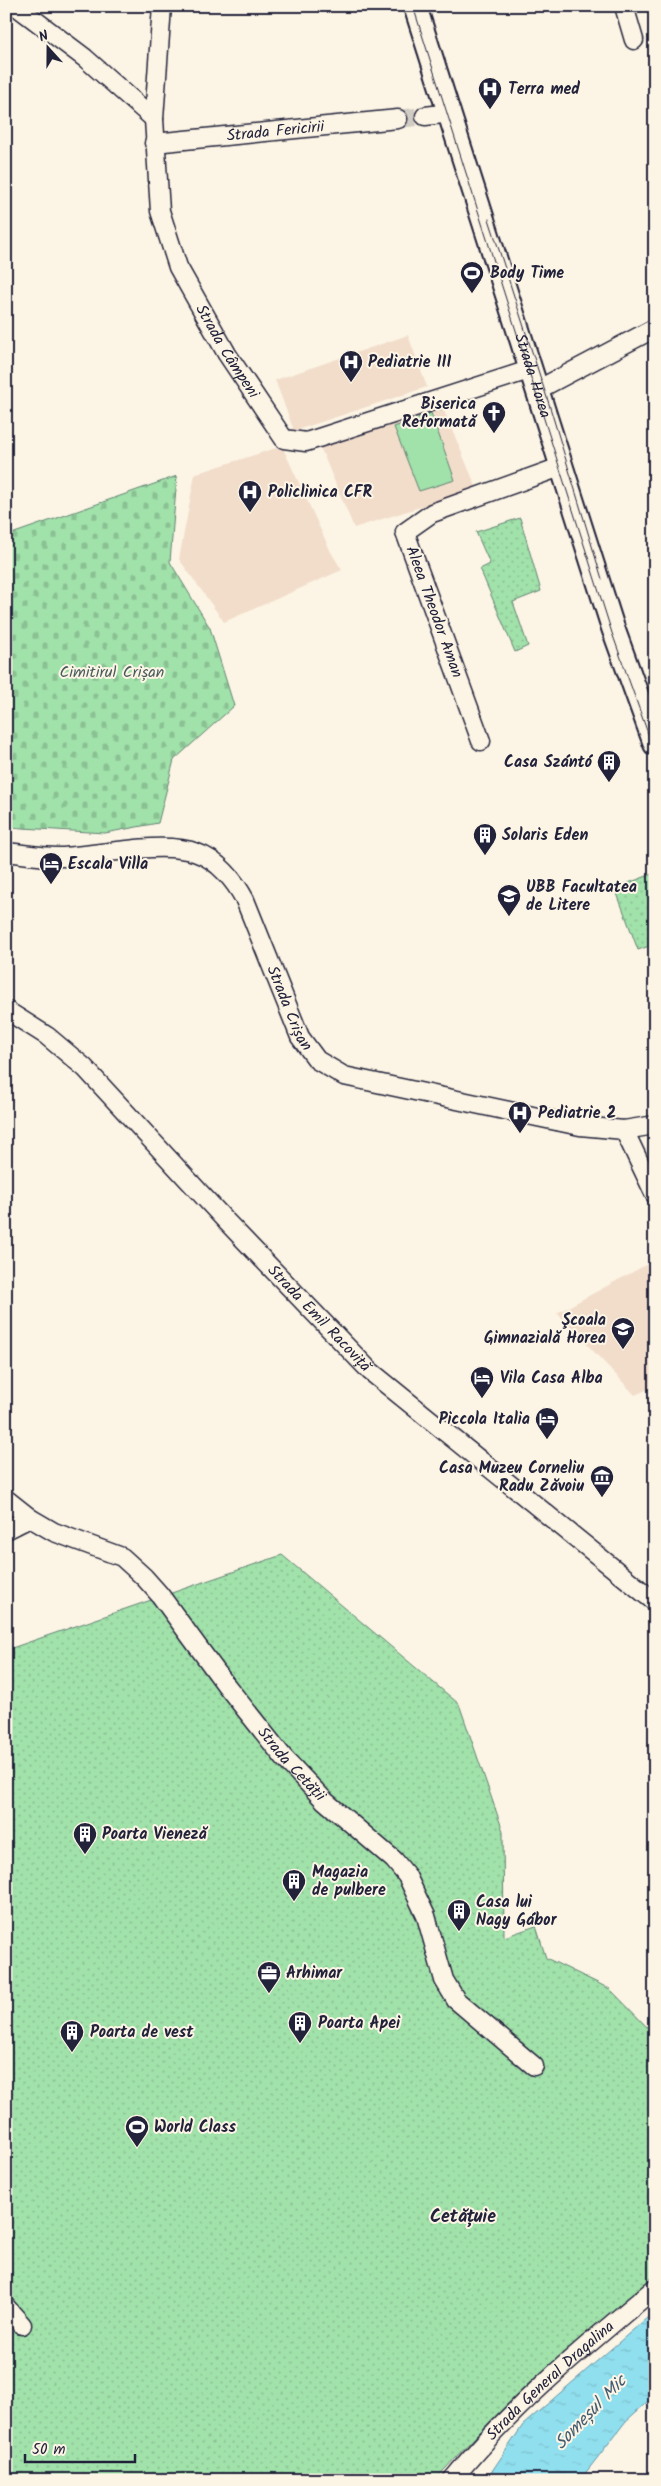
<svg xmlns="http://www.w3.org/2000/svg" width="661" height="2486" viewBox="0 0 661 2486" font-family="Kalam,sans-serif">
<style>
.built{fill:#f2ddcb}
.green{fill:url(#green-dots);stroke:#628272}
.cemetery{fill:url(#cemetery-stones);stroke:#628272}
.pitch{fill:#a1e1aa;stroke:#628272}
.water{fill:url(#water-ripples);stroke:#6493a6}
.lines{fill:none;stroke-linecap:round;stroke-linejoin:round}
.minor-tunnel{stroke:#d0cbc3;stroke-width:18;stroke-dasharray:18 9;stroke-linecap:butt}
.minor-casing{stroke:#22223b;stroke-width:21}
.major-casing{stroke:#22223b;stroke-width:26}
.minor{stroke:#fcf5e5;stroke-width:18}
.major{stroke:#fcf5e5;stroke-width:22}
.tram{stroke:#22223b;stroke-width:1}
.labels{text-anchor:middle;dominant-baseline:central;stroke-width:4;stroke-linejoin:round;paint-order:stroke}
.poi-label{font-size:16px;font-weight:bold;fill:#22223b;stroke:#fcf5e5;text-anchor:start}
.street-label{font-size:16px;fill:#22223b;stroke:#fcf5e5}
.park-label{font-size:16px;fill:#485b5c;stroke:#fcf5e5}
.neighbourhood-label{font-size:18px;font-weight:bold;fill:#22223b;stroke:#fcf5e5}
.water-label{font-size:18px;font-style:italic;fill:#435b71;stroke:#fcf5e5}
</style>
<defs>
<pattern id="green-dots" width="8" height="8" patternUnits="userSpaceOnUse" patternTransform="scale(1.25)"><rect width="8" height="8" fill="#a1e1aa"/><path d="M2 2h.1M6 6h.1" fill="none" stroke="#8ac193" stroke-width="1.8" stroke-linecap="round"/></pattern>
<pattern id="cemetery-stones" width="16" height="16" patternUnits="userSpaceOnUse" patternTransform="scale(1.25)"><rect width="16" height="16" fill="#a1e1aa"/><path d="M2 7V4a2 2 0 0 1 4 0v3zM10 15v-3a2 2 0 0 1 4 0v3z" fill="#8ac193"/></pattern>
<pattern id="water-ripples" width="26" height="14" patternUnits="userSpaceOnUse" patternTransform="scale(1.25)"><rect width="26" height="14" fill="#90dfee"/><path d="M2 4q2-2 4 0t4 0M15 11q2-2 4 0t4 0" fill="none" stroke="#7cbfcd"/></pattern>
</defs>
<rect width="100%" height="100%" fill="#fcf5e5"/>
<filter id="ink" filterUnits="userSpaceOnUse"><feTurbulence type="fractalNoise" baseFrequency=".02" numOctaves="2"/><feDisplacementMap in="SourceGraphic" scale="10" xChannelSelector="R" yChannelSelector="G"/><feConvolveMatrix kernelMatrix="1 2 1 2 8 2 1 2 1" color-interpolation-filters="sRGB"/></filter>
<g filter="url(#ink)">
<path class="built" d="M 408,335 L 427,387 L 294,431 L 275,380 Z
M 440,401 L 477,489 L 354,528 L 318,442 Z
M 282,446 L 331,552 L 342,570 L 224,622 L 179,559 L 195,474 Z
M 655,1260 L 655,1386 L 635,1395 L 557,1313 Z"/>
<path class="green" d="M 520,518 L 541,591 L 513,602 L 528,646 L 515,652 L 480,569 L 490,564 L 476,532 Z
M 655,873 L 655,944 L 638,950 L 615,888 Z
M 282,1555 L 459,1704 L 503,1831 L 504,1937 L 536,1926 L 546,1958 L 610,1989 L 648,2028 L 655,2027 L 655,2277 C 578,2340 501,2405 435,2480 L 6,2480 L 6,1650 Z"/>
<path class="cemetery" d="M 177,476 L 170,562 L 210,628 L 234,706 L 174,760 L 158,823 L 105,833 L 6,827 L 6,536 Z"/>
<path class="pitch" d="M 431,413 L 455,480 L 419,491 L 394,427 Z"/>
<path class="water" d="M 655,2311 L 655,2395 L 626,2421 L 580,2480 L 486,2480 L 523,2425 Z"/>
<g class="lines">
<path class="minor-tunnel" d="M 398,119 L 425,116"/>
<g class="minor-casing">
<g id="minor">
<path d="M 16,6 L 85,58 L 154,119"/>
<path id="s1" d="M 162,6 L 154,119 L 160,211 L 178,267 L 227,354 L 284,439 L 306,442 L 532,369"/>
<path d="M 624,6 L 634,40"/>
<path d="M 425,116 L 451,113"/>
<path id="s2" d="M 154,143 L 398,119"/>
<path d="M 539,389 L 655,328"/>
<path d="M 481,741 L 405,532 L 432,513 L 563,466"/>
<path id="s3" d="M 6,852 C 25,854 45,858 63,857 C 99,855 164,840 197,853 C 218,860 235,881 245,900 L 300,1037 L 317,1060 L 344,1076 L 580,1126 L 624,1130 L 655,1125"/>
<path id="s4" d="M 6,1010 L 47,1036 L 85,1068 L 226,1221 L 370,1371 L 655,1602"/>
<path d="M 624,1130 L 655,1195"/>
<path id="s5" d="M 6,1499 L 30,1518 L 54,1532 L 122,1557 L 144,1577 L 160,1595 L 226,1685 L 284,1758 L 325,1801 L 394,1860 L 407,1876 L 426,1916 L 444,1980 L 456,2000 L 534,2066"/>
<path d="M 6,1530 L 30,1518"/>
<path d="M 6,2307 L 22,2325"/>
<path id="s6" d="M 452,2480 C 511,2407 583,2348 655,2288"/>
</g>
</g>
<g class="major-casing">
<g id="major">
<path id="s7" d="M 415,6 L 613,628 L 655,744"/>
</g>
</g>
<use href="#minor" class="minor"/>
<use href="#major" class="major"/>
<path class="tram" d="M 413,6 L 612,633 L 655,753
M 489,219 L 549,404 L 602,579"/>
</g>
</g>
<defs>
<g id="hospital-pin" transform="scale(1.25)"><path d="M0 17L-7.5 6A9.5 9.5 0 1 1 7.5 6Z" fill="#22223b" stroke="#fcf5e5"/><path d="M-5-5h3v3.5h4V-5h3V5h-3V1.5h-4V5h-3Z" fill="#fff"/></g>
<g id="stadium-pin" transform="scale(1.25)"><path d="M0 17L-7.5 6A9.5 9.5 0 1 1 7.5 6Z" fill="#22223b" stroke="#fcf5e5"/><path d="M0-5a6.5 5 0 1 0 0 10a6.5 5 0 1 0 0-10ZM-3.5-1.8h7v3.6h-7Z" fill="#fff"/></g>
<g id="church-pin" transform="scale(1.25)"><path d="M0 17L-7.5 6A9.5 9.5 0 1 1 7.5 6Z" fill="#22223b" stroke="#fcf5e5"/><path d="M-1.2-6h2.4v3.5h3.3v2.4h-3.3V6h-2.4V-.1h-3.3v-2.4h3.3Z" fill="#fff"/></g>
<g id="building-pin" transform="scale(1.25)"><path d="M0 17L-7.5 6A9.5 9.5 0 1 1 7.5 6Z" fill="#22223b" stroke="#fcf5e5"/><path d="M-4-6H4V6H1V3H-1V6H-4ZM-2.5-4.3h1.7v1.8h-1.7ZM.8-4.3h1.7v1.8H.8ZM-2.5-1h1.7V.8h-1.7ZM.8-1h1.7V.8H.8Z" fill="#fff"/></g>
<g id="hotel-pin" transform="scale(1.25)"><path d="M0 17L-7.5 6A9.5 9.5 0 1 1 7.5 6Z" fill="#22223b" stroke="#fcf5e5"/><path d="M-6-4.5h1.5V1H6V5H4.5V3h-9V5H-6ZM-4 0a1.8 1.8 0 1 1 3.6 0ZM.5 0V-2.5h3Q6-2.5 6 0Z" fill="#fff"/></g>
<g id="university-pin" transform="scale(1.25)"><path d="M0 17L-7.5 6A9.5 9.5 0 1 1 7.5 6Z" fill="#22223b" stroke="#fcf5e5"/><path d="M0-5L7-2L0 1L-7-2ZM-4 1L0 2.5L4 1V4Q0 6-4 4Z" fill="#fff"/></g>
<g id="school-pin" transform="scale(1.25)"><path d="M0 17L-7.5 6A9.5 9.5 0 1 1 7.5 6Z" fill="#22223b" stroke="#fcf5e5"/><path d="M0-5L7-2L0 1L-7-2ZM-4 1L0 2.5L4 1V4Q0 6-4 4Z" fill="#fff"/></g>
<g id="museum-pin" transform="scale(1.25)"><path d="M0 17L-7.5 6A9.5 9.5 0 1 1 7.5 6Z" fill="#22223b" stroke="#fcf5e5"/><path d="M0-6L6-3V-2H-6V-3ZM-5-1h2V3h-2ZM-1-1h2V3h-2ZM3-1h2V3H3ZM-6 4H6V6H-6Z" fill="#fff"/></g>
<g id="office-pin" transform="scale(1.25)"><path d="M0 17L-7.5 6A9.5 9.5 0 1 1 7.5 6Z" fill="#22223b" stroke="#fcf5e5"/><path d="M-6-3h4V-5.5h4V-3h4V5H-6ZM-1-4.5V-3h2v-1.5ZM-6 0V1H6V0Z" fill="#fff"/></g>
</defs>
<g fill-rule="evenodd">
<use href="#hospital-pin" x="490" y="89"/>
<use href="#stadium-pin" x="472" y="273"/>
<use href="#hospital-pin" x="351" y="362"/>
<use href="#church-pin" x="494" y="413"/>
<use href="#hospital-pin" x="250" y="492"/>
<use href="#building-pin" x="609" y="762"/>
<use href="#building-pin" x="485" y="835"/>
<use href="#hotel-pin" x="51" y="864"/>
<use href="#university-pin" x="509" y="896"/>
<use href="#hospital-pin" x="520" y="1113"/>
<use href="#school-pin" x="623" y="1329"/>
<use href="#hotel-pin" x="482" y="1378"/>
<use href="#hotel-pin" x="547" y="1419"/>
<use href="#museum-pin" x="602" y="1477"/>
<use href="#building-pin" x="85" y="1834"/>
<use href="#building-pin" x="294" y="1881"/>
<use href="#building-pin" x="459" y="1911"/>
<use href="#office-pin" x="269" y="1973"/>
<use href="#building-pin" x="300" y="2023"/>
<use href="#building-pin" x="72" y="2032"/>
<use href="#stadium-pin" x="137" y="2127"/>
</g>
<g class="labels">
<g class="poi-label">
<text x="508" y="89">Terra med</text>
<text x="490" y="273">Body Time</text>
<text x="368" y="362">Pediatrie III</text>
<text x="476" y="404" text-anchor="end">Biserica<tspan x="476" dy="18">Reformată</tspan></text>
<text x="268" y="492">Policlinica CFR</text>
<text x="592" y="762" text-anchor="end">Casa Szántó</text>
<text x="502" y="835">Solaris Eden</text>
<text x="68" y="864">Escala Villa</text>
<text x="526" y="887">UBB Facultatea<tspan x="526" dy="18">de Litere</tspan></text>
<text x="538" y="1113">Pediatrie 2</text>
<text x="606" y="1320" text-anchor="end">Şcoala<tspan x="606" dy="18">Gimnazială Horea</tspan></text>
<text x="500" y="1378">Vila Casa Alba</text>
<text x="530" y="1419" text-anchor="end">Piccola Italia</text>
<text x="584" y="1468" text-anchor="end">Casa Muzeu Corneliu<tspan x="584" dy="18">Radu Zăvoiu</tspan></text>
<text x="102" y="1834">Poarta Vieneză</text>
<text x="312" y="1872">Magazia<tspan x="312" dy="18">de pulbere</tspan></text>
<text x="476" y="1902">Casa lui<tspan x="476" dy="18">Nagy Gábor</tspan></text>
<text x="286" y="1973">Arhimar</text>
<text x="318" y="2023">Poarta Apei</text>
<text x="90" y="2032">Poarta de vest</text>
<text x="154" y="2127">World Class</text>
</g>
<g class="street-label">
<text stroke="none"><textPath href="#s2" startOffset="122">Strada Fericirii</textPath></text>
<text stroke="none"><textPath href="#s1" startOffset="362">Strada Câmpeni</textPath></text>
<text stroke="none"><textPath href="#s7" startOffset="388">Strada Horea</textPath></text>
<text transform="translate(434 612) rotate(70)">Aleea Theodor Aman</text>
<text stroke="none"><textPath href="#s3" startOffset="378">Strada Crișan</textPath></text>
<text stroke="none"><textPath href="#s4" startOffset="441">Strada Emil Racoviță</textPath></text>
<text stroke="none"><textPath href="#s5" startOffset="399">Strada Cetății</textPath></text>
<text stroke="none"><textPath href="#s6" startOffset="140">Strada General Dragalina</textPath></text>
</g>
<g class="park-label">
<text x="112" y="672">Cimitirul Crișan</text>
</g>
<g class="neighbourhood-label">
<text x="463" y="2217">Cetățuie</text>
</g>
<g class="water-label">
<text transform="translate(591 2413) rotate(-46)">Someșul Mic</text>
</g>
</g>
<rect width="661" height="2486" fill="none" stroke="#fcf5e5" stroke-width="25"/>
<rect x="12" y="12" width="636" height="2461" fill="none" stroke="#22223b" stroke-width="2" filter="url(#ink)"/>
<g transform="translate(48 48) rotate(339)" stroke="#fcf5e5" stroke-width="4" paint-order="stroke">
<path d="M0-4L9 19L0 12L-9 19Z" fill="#22223b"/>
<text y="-8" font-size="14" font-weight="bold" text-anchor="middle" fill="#22223b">N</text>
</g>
<path d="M25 2454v8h110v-8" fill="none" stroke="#22223b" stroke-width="2.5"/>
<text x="32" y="2454" font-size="15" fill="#22223b" stroke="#fcf5e5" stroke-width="4" paint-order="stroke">50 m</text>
</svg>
